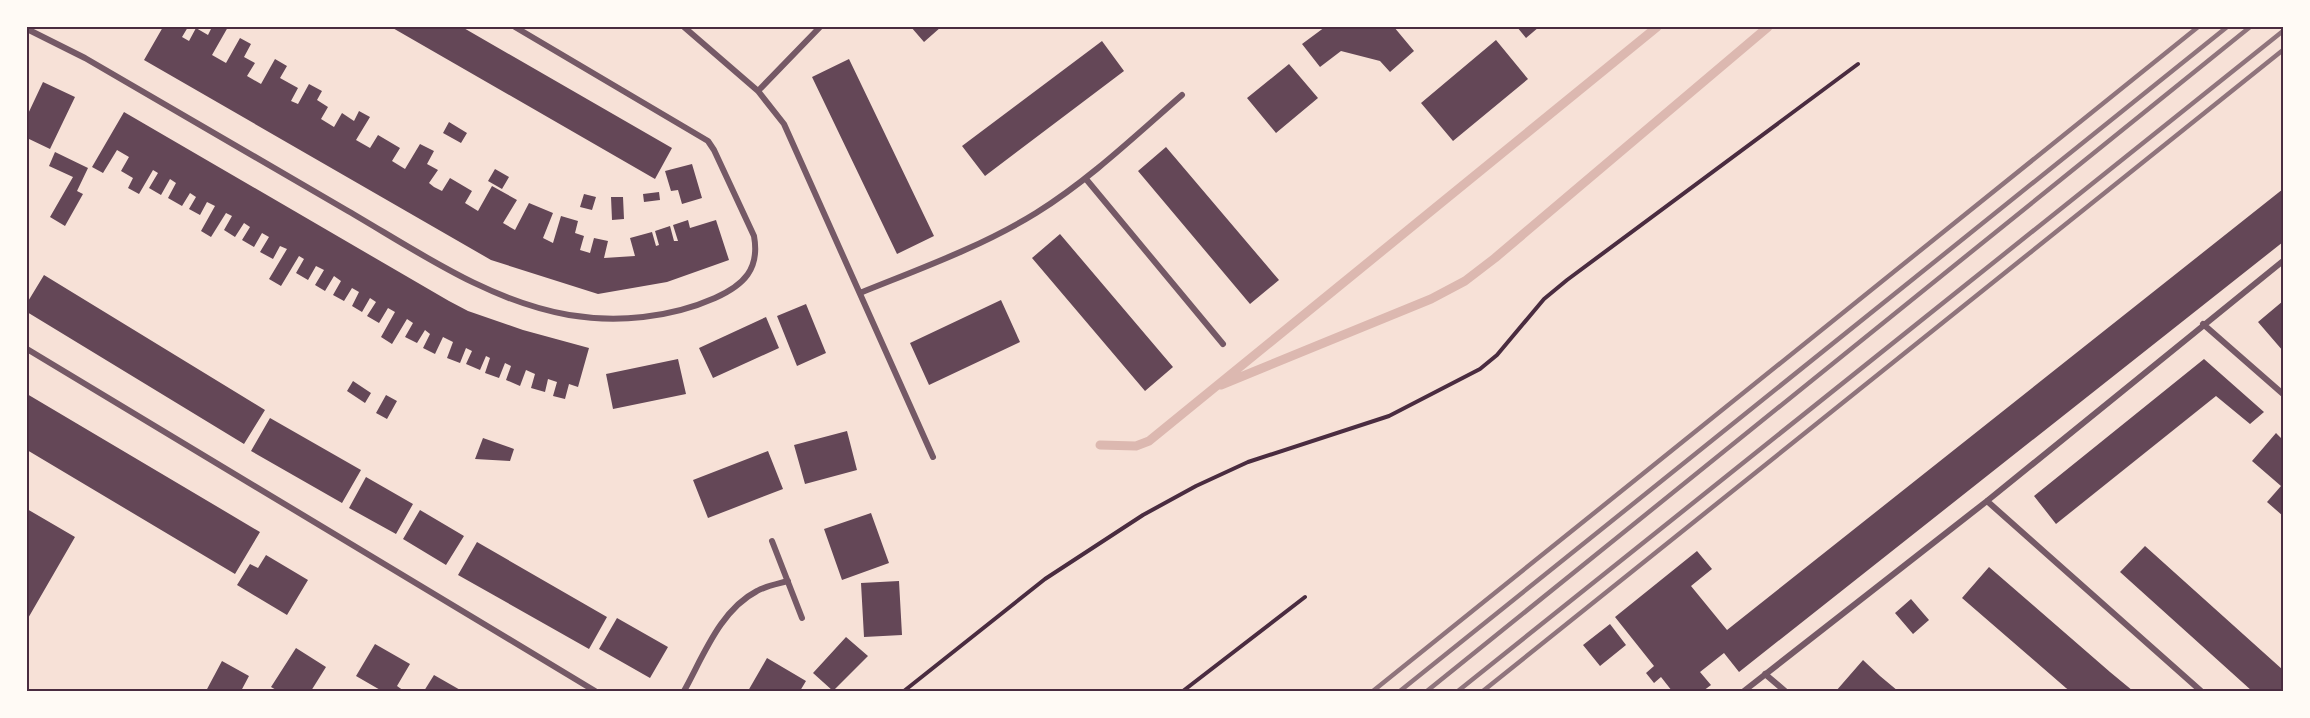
<svg xmlns="http://www.w3.org/2000/svg" width="2310" height="718" viewBox="0 0 2310 718" font-family="'Public Sans',sans-serif">
<style>
.lines{fill:none;stroke-linecap:round;stroke-linejoin:round}
.stream{stroke:#dcb8b0;stroke-width:9}
.building{fill:#644757}
.path{stroke:#4a2c40;stroke-width:4}
.minor{stroke:#755966;stroke-width:6}
.rail{stroke:#8f747c;stroke-width:4.5}
.neatline{fill:none;stroke:#4a2c40;stroke-width:2}
</style>
<rect width="100%" height="100%" fill="#f7e1d7"/>
<g class="lines">
<path class="stream" d="M 1221,385 L 1431,299 L 1465,281 L 1495,258 L 1768,27
M 1100,445 L 1136,446 L 1149,441 L 1657,27"/>
</g>
<path class="building" d="M 163,27 L 188,27 L 182,37 L 189,41 L 196,28 L 208,35 L 212,27 L 228,27 L 212,55 L 226,63 L 240,38 L 251,44 L 244,57 L 255,63 L 247,76 L 261,84 L 275,59 L 287,66 L 280,78 L 298,88 L 291,101 L 298,104 L 309,84 L 322,91 L 317,100 L 328,107 L 321,119 L 334,127 L 342,113 L 354,121 L 359,111 L 370,117 L 356,140 L 370,148 L 378,135 L 400,148 L 392,161 L 405,169 L 420,144 L 434,151 L 427,164 L 438,170 L 429,183 L 434,187 L 442,191 L 450,178 L 472,191 L 465,203 L 478,211 L 492,186 L 517,200 L 503,223 L 515,230 L 529,203 L 553,213 L 543,238 L 553,243 L 561,216 L 578,221 L 575,233 L 584,236 L 580,250 L 590,253 L 594,238 L 608,241 L 604,258 L 635,256 L 630,238 L 652,232 L 656,246 L 659,245 L 655,231 L 670,226 L 674,241 L 678,241 L 673,225 L 688,220 L 690,228 L 716,220 L 729,260 L 667,282 L 598,294 L 491,260 L 144,60 Z
M 391,27 L 462,27 L 672,148 L 655,179 Z
M 911,27 L 941,27 L 924,42 Z
M 1325,27 L 1394,27 L 1414,51 L 1390,72 L 1380,61 L 1341,51 L 1320,67 L 1302,44 Z
M 1517,27 L 1539,27 L 1526,38 Z
M 1496,40 L 1528,79 L 1453,141 L 1421,103 Z
M 1102,41 L 1124,71 L 985,176 L 962,146 Z
M 849,59 L 934,236 L 897,254 L 812,77 Z
M 1289,64 L 1318,98 L 1276,133 L 1247,98 Z
M 43,82 L 75,97 L 50,149 L 27,138 L 27,116 Z
M 124,112 L 449,301 L 468,311 L 523,330 L 589,348 L 578,387 L 569,384 L 565,399 L 553,396 L 557,382 L 548,379 L 545,392 L 531,388 L 535,374 L 526,370 L 520,386 L 506,380 L 511,366 L 505,363 L 499,378 L 485,373 L 490,358 L 486,356 L 480,370 L 466,364 L 472,351 L 466,348 L 460,363 L 447,358 L 453,342 L 443,337 L 435,354 L 423,348 L 430,334 L 425,330 L 417,343 L 405,337 L 413,323 L 407,319 L 392,344 L 381,337 L 395,312 L 388,308 L 379,323 L 367,316 L 376,302 L 370,298 L 362,312 L 352,306 L 359,292 L 352,288 L 344,301 L 333,295 L 341,281 L 334,276 L 325,291 L 315,285 L 324,270 L 316,266 L 308,280 L 296,273 L 304,259 L 299,256 L 281,286 L 269,279 L 287,249 L 280,246 L 273,259 L 260,252 L 269,237 L 262,233 L 254,247 L 242,240 L 250,227 L 244,223 L 235,237 L 224,230 L 232,216 L 226,213 L 211,237 L 201,231 L 215,206 L 207,202 L 200,215 L 189,209 L 196,197 L 190,193 L 182,206 L 168,198 L 176,183 L 170,179 L 161,195 L 149,188 L 158,173 L 153,170 L 139,194 L 128,188 L 133,178 L 121,171 L 129,157 L 117,150 L 103,173 L 92,167 Z
M 449,122 L 467,133 L 461,143 L 443,133 Z
M 1166,147 L 1279,280 L 1250,304 L 1138,171 Z
M 55,152 L 88,168 L 77,191 L 83,194 L 65,226 L 50,217 L 73,177 L 49,166 Z
M 692,164 L 702,198 L 682,204 L 678,190 L 671,191 L 665,171 Z
M 495,169 L 509,177 L 502,189 L 488,181 Z
M 2283,189 L 2283,242 L 1739,672 L 1724,653 L 1700,672 L 1711,685 L 1703,691 L 1672,691 L 1661,677 L 1654,683 L 1646,673 L 1654,666 L 1615,617 L 1697,551 L 1712,569 L 1691,586 L 1727,630 Z
M 659,192 L 660,200 L 644,202 L 643,194 Z
M 584,194 L 596,197 L 592,210 L 580,207 Z
M 611,197 L 623,197 L 624,219 L 612,220 Z
M 1060,234 L 1173,367 L 1145,391 L 1032,258 Z
M 44,275 L 265,410 L 244,444 L 27,312 L 27,303 Z
M 1001,300 L 1020,342 L 929,385 L 910,343 Z
M 2283,301 L 2283,351 L 2258,322 Z
M 806,304 L 826,353 L 797,366 L 777,316 Z
M 766,317 L 779,348 L 713,378 L 699,348 Z
M 678,359 L 686,394 L 613,409 L 606,374 Z
M 2204,359 L 2264,412 L 2250,424 L 2216,396 L 2056,524 L 2034,496 Z
M 353,381 L 371,393 L 365,403 L 347,391 Z
M 27,394 L 260,532 L 235,574 L 27,450 Z
M 386,395 L 397,401 L 387,419 L 376,413 Z
M 270,418 L 361,470 L 342,503 L 251,451 Z
M 847,431 L 857,470 L 805,484 L 794,445 Z
M 2276,433 L 2283,440 L 2283,516 L 2267,502 L 2281,486 L 2252,461 Z
M 483,438 L 514,449 L 510,461 L 475,459 Z
M 768,451 L 783,489 L 708,518 L 693,480 Z
M 366,477 L 413,504 L 396,534 L 349,508 Z
M 27,509 L 75,537 L 27,620 Z
M 420,510 L 464,536 L 446,565 L 403,539 Z
M 871,513 L 889,563 L 842,580 L 824,529 Z
M 477,542 L 607,617 L 589,649 L 458,575 Z
M 2145,546 L 2283,670 L 2283,691 L 2252,691 L 2120,572 Z
M 266,555 L 308,580 L 287,615 L 237,585 L 250,564 L 258,568 Z
M 1989,567 L 2110,672 L 2133,691 L 2070,691 L 2066,688 L 1962,598 Z
M 899,581 L 902,635 L 864,637 L 861,583 Z
M 1911,599 L 1929,620 L 1913,634 L 1895,613 Z
M 617,618 L 668,647 L 650,678 L 599,649 Z
M 1610,624 L 1626,645 L 1600,666 L 1583,645 Z
M 846,637 L 868,656 L 833,691 L 813,673 Z
M 375,644 L 410,664 L 397,686 L 404,691 L 382,691 L 356,676 Z
M 296,648 L 326,667 L 311,691 L 278,691 L 271,687 Z
M 767,658 L 806,681 L 800,691 L 748,691 Z
M 1863,660 L 1880,676 L 1898,691 L 1836,691 Z
M 222,661 L 249,676 L 241,691 L 206,691 Z
M 434,675 L 462,691 L 424,691 Z"/>
<g class="lines">
<path class="path" d="M 904,691 L 1045,579 L 1143,515 L 1196,486 L 1248,462 L 1389,416 L 1480,369 L 1497,355 L 1544,299 L 1567,280 L 1858,64
M 1183,691 L 1305,597"/>
<path class="minor" d="M 684,27 L 758,91 L 784,124 L 933,457
M 27,29 L 85,58 C 173,109 261,160 348,211 C 417,251 488,301 569,315 C 617,323 670,318 715,298 C 744,285 760,269 754,236 L 714,150 L 708,141 L 515,27
M 758,91 L 820,27
M 1086,179 L 1223,344
M 860,293 C 919,269 981,247 1036,213 C 1089,180 1135,136 1182,95
M 2203,324 L 2283,394
M 27,349 L 595,691
M 1987,501 L 2201,691
M 772,541 L 802,618
M 1765,674 L 1785,691
M 684,691 C 703,657 720,610 757,591 C 766,586 777,584 788,581
M 1744,691 L 1987,501 L 2283,261"/>
<path class="rail" d="M 1373,691 L 2198,27
M 1400,691 L 2227,27
M 1427,691 L 2250,27
M 1458,691 L 2283,31
M 1483,691 L 2283,50"/>
</g>
<rect width="2310" height="718" fill="none" stroke="#fffaf5" stroke-width="57"/>
<rect x="28" y="28" width="2254" height="662" class="neatline"/>
</svg>
